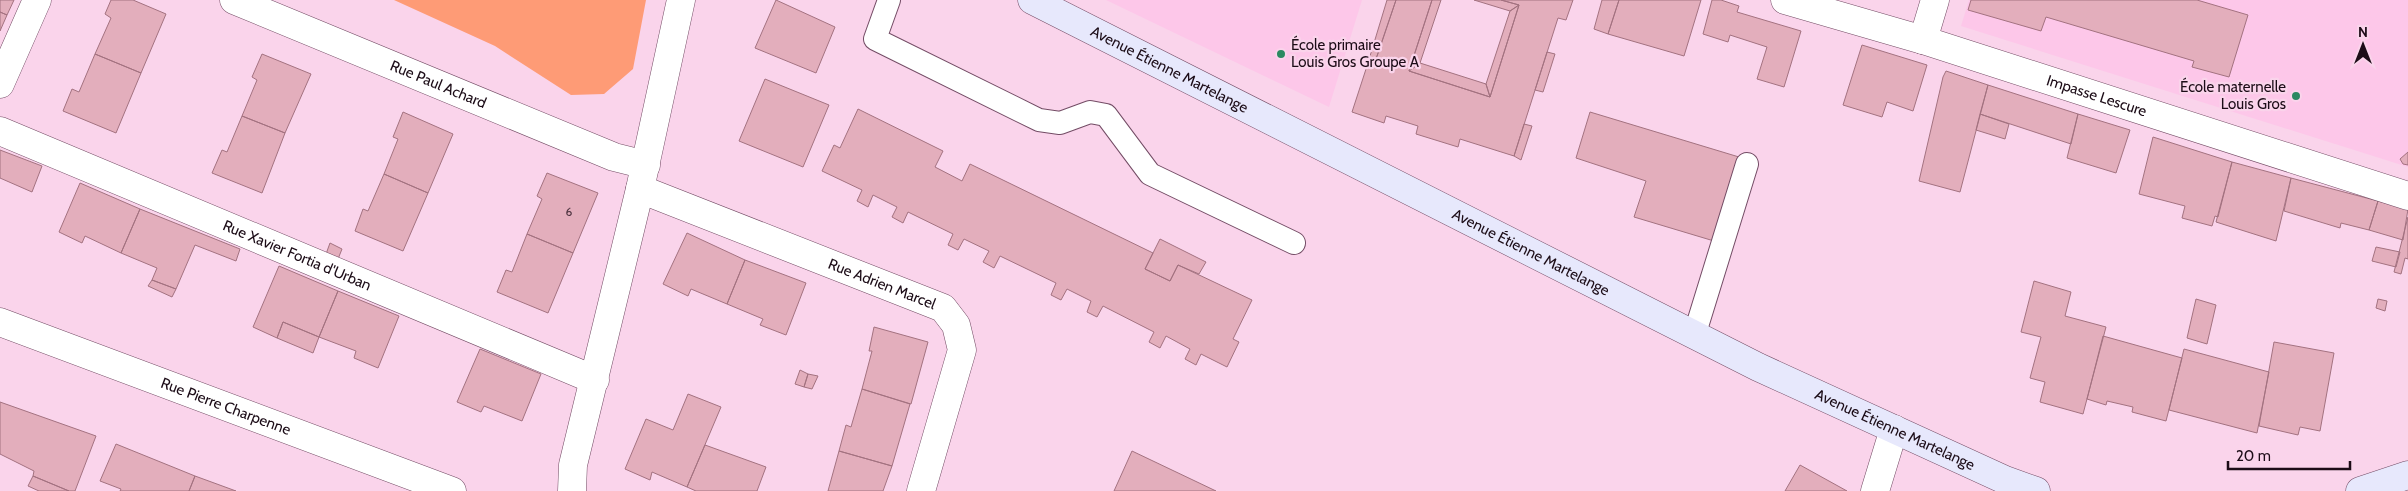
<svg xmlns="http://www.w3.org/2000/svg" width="2408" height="491" viewBox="0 0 2408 491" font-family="Cabin,sans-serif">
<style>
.built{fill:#fdc7e9}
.green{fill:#fe9b76}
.building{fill:#e3aebc;stroke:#a37280}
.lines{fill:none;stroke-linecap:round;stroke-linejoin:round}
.lane-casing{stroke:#734c65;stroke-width:24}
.street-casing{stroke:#734c65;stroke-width:29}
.secondary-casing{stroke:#734c65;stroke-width:29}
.lane{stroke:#fff;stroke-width:22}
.street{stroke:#fff;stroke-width:28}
.secondary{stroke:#e7e8fc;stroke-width:28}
.poi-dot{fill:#2b8961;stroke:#fad4eb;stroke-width:2}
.labels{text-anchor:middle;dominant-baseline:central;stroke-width:4.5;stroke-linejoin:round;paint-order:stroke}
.number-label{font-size:12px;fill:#4e3440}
.poi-label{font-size:15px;fill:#1c0c17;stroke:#fad4eb;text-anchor:start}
.street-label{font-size:15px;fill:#1c0c17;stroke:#fad4eb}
</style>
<rect width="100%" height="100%" fill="#fad4eb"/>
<path class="built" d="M 1106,0 L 1362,0 L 1329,107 Z
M 1969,0 L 2408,0 L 2408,167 L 1961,26 Z"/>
<path class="green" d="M 394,0 L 646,0 L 633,69 L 604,94 L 571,95 L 495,46 Z"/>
<path class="building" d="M 0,0 L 14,0 L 7,15 L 0,12 Z
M 111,0 L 133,0 L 166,14 L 141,73 L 95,54 L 111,18 L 105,14 Z
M 776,0 L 835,27 L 816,73 L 755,48 Z
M 1387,0 L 1396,0 L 1373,68 L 1367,66 Z
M 1396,0 L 1432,0 L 1409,71 L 1490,97 L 1519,5 L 1501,0 L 1573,0 L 1566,20 L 1558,18 L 1514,156 L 1460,139 L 1458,147 L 1416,134 L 1418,126 L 1386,116 L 1384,123 L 1352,112 L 1367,66 L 1373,68 Z
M 1432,0 L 1441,0 L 1420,63 L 1409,71 Z
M 1474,0 L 1501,0 L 1519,5 L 1510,11 Z
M 1602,0 L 1619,0 L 1608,34 L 1594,29 Z
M 1619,0 L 1701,0 L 1684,56 L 1608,34 Z
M 1712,0 L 1721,0 L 1739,6 L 1737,12 L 1801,31 L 1784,87 L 1757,79 L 1767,47 L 1730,35 L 1728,42 L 1703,34 Z
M 1971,0 L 2197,0 L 2248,15 L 2229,77 L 2192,67 L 2194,61 L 2046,17 L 2041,31 L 1968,10 Z
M 1519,5 L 1490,97 L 1486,84 L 1510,11 Z
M 0,12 L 7,15 L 0,31 Z
M 1862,45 L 1927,65 L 1913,111 L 1887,102 L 1882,117 L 1843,105 Z
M 1547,52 L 1555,54 L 1543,92 L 1535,90 Z
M 95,54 L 141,73 L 116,133 L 63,111 L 72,89 L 79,92 Z
M 262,54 L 311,74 L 285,133 L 242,116 L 257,80 L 252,77 Z
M 1420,63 L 1486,84 L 1490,97 L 1409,71 Z
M 1946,71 L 1988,85 L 1960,192 L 1919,181 L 1943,77 Z
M 765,79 L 829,105 L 803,167 L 739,141 Z
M 1988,85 L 2078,114 L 2071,144 L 1980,114 Z
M 858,109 L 943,151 L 935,167 L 962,181 L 970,164 L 1153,253 L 1145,269 L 1170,281 L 1178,265 L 1252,300 L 1233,339 L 1239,342 L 1227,367 L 1201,354 L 1196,365 L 1185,359 L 1190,349 L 1166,336 L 1160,348 L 1149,342 L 1154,332 L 1103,306 L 1097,317 L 1087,312 L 1091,301 L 1067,289 L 1061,300 L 1051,295 L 1056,283 L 1000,256 L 994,268 L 983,262 L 989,251 L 964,239 L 958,250 L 948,245 L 953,234 L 908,212 L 903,223 L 892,217 L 897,207 L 873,195 L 868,207 L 857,201 L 862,190 L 822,171 L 834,145 L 840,148 Z
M 403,112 L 453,134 L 428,193 L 384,174 L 398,139 L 393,137 Z
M 1590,112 L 1739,157 L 1714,241 L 1634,217 L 1646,181 L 1576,158 Z
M 1980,114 L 2009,124 L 2005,139 L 1976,130 Z
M 2078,114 L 2130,130 L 2116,173 L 2067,158 Z
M 242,116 L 285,133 L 262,193 L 212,173 L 222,150 L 227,152 Z
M 1524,124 L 1532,126 L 1521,160 L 1514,156 Z
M 2153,137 L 2232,162 L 2218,217 L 2215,216 L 2212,226 L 2182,218 L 2185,206 L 2139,194 Z
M 0,150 L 42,166 L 32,192 L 0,178 Z
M 2408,152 L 2408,165 L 2403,164 L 2400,159 Z
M 2232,162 L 2291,178 L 2276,241 L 2216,222 Z
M 547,173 L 598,193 L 573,253 L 527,234 L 542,199 L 537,196 Z
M 384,174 L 428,193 L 403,251 L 355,231 L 363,209 L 368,211 Z
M 2291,178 L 2378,201 L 2369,230 L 2341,223 L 2340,228 L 2284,211 Z
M 80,183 L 140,209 L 121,253 L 85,236 L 82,243 L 59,232 Z
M 2378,201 L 2408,209 L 2403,240 L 2369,230 Z
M 140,209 L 240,249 L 236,261 L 195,245 L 176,289 L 152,280 L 157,268 L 121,253 Z
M 2408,217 L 2408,259 L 2405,258 L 2401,274 L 2394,272 Z
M 687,233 L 745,260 L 727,304 L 691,289 L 688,296 L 663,284 Z
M 527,234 L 573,253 L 548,313 L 497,292 L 506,270 L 512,272 Z
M 1160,239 L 1206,262 L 1199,274 L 1178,265 L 1170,281 L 1145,269 Z
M 330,243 L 342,249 L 338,259 L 326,254 Z
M 2376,247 L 2400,252 L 2396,267 L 2372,261 Z
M 745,260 L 806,283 L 786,335 L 760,325 L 763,319 L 727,304 Z
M 279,266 L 338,291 L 319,337 L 283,322 L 277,338 L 253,327 Z
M 152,280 L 176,289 L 172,297 L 148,286 Z
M 2034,281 L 2071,292 L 2065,316 L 2106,327 L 2083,414 L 2040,402 L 2045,382 L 2030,378 L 2041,337 L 2021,332 Z
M 338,291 L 399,316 L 378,368 L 354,358 L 356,351 L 319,337 Z
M 2196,299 L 2216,305 L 2207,344 L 2187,338 Z
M 2378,299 L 2387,301 L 2385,311 L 2376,308 Z
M 283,322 L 319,337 L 313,353 L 277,338 Z
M 874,327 L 928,342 L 911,404 L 862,389 L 872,351 L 869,351 Z
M 2103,336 L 2182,358 L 2166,421 L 2132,412 L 2133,407 L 2107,401 L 2106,405 L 2087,399 Z
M 2274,342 L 2334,353 L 2320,431 L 2300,427 L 2298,435 L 2259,426 Z
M 480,349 L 541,374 L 522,421 L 484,406 L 481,412 L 457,402 Z
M 2184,349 L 2269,372 L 2257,433 L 2169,410 Z
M 800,370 L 808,374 L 804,387 L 795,384 Z
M 808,374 L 818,376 L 812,389 L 804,387 Z
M 862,389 L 910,404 L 892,466 L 839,451 L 846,425 L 851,427 Z
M 688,394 L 721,407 L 687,487 L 652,472 L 650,480 L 625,469 L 646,419 L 673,430 Z
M 0,402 L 96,436 L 75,491 L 69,491 L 33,476 L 34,471 L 0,454 Z
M 116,444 L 195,476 L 189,491 L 120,491 L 121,489 L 100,481 Z
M 705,445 L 766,467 L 757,491 L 696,491 L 687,487 Z
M 839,451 L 892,466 L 883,491 L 828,491 Z
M 1132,451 L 1216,491 L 1114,491 Z
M 1800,465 L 1847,491 L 1785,491 Z
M 33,476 L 69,491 L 39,491 L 28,486 Z
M 195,476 L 236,491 L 189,491 Z"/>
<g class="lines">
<g class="lane-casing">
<path id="lane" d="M 889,0 L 875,39 L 1039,120 L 1060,123 L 1090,112 L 1106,115 L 1150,174 L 1294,243
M 1694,336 L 1747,164"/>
</g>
<g class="street-casing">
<g id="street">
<path id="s1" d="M 234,0 L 614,157 L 646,165"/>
<path id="s2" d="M 1785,0 L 1923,40 L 2408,196"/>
<path d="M 1923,40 L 1935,0"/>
<path d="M 0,84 L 37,0"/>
<path id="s3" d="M 0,131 L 595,380"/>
<path id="s4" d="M 640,189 L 943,308 L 956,325 L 962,350 L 921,491"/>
<path id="s5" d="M 0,322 L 452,491"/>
<path d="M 572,491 L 573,465 L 640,189 L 681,0"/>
<path d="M 1875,491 L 1894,429"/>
</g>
</g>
<g class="secondary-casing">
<g id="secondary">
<path id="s6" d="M 1032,0 L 1758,367 L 2005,480 L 2036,491"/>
<path d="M 2360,491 L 2408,475"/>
</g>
</g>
<use href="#lane" class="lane"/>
<use href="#street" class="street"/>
<use href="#secondary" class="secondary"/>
</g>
<g class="poi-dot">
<circle cx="1281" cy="54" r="5"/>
<circle cx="2296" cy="96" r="5"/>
</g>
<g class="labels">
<g class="number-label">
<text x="569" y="211">6</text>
</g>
<g class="poi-label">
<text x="1291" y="45">École primaire<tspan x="1291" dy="17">Louis Gros Groupe A</tspan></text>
<text x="2286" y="87" text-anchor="end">École maternelle<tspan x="2286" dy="17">Louis Gros</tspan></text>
</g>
<g class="street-label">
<text stroke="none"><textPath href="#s6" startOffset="154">Avenue Étienne Martelange</textPath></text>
<text stroke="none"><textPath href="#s1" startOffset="221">Rue Paul Achard</textPath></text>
<text stroke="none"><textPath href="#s2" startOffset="326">Impasse Lescure</textPath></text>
<text stroke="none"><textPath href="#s6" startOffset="559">Avenue Étienne Martelange</textPath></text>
<text stroke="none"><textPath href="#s3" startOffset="322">Rue Xavier Fortia d'Urban</textPath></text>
<text stroke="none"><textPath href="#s4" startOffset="260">Rue Adrien Marcel</textPath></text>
<text stroke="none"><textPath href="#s5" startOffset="241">Rue Pierre Charpenne</textPath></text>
<text stroke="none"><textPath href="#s6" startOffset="964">Avenue Étienne Martelange</textPath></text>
</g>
</g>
<g transform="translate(2363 45)" stroke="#fad4eb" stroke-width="4" paint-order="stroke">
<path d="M0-4L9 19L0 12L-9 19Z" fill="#1c0c17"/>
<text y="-8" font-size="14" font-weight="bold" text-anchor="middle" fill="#1c0c17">N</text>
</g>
<path d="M2228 461v8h122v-8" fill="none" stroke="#1c0c17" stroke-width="2.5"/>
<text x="2236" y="461" font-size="15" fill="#1c0c17" stroke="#fad4eb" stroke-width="4" paint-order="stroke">20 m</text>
</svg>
